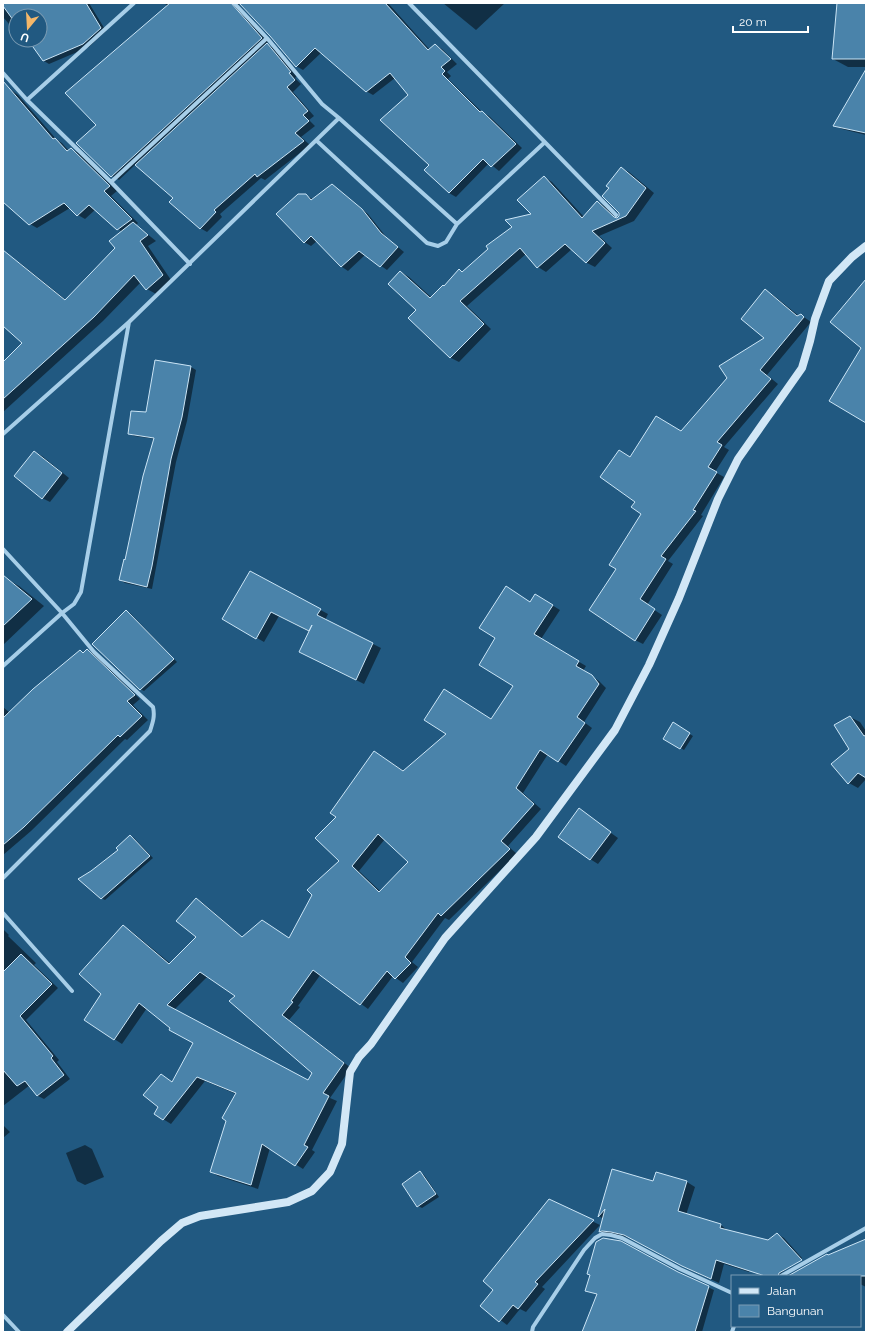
<svg xmlns="http://www.w3.org/2000/svg" width="869" height="1335" viewBox="0 0 869 1335" font-family="Raleway,sans-serif">
<style>
.shadow{fill:#0007;fill-rule:evenodd}
.building{fill:#4a83aa;stroke:#cbe5f6;fill-rule:evenodd}
.lines{fill:none;stroke-linecap:round;stroke-linejoin:round}
.street{stroke:#a7cee8;stroke-width:4}
.secondary{stroke:#d2e7f6;stroke-width:8}
</style>
<rect width="100%" height="100%" fill="#215981"/>
<path class="shadow" d="M 3,3 L 89,3 L 106,31 L 89,47 L 49,64 L 44,61 L 29,40 L 40,40 L 40,16 L 16,16 L 16,26 L 14,27 L 9,24 L 3,17 Z
M 165,3 L 240,3 L 237,7 L 268,42 L 266,44 L 274,48 L 297,76 L 295,78 L 301,84 L 293,92 L 314,116 L 309,120 L 315,126 L 301,137 L 310,145 L 265,180 L 261,178 L 220,214 L 222,217 L 207,232 L 200,228 L 174,198 L 136,164 L 119,180 L 112,176 L 98,126 L 167,7 Z
M 240,3 L 388,3 L 430,50 L 435,45 L 442,49 L 457,64 L 447,72 L 451,76 L 448,79 L 482,112 L 489,116 L 522,148 L 499,171 L 489,163 L 456,197 L 449,193 L 430,165 L 409,95 L 395,78 L 373,95 L 366,91 L 322,52 L 303,70 L 296,66 L 270,35 Z
M 443,3 L 505,3 L 476,30 Z
M 838,3 L 866,3 L 866,67 L 848,67 L 833,59 Z
M 3,84 L 18,95 L 57,140 L 62,143 L 69,151 L 71,149 L 79,153 L 117,191 L 111,196 L 138,223 L 136,225 L 156,241 L 148,246 L 171,280 L 156,294 L 147,289 L 141,282 L 103,321 L 3,412 L 3,364 L 24,343 L 3,324 L 3,268 L 11,258 L 20,263 L 66,300 L 117,248 L 122,232 L 96,209 L 85,219 L 78,215 L 70,208 L 37,228 L 30,224 L 3,200 Z
M 866,97 L 866,135 L 842,129 L 834,125 Z
M 621,168 L 629,172 L 654,193 L 634,221 L 599,236 L 612,248 L 595,267 L 587,263 L 572,249 L 546,272 L 538,267 L 526,254 L 467,306 L 491,329 L 459,362 L 451,358 L 409,318 L 417,310 L 401,272 L 409,277 L 432,298 L 533,215 L 544,177 L 552,182 L 584,217 L 598,202 L 606,207 L 617,219 L 620,218 L 619,212 L 610,188 Z
M 332,185 L 338,189 L 368,214 L 387,238 L 404,252 L 387,270 L 365,255 L 348,271 L 342,267 L 317,241 L 311,246 L 304,242 L 305,195 L 313,199 Z
M 766,291 L 773,295 L 799,316 L 801,315 L 811,322 L 767,375 L 778,384 L 724,447 L 729,450 L 715,472 L 724,477 L 701,515 L 703,516 L 668,561 L 673,564 L 647,605 L 662,615 L 643,644 L 635,640 L 617,569 L 642,514 L 636,502 L 631,458 L 681,432 L 765,338 Z
M 191,367 L 196,370 L 187,421 L 176,462 L 152,589 L 125,583 L 120,580 L 155,439 L 134,436 L 129,433 Z
M 35,452 L 42,456 L 69,478 L 50,502 L 42,498 Z
M 250,572 L 328,614 L 325,620 L 381,648 L 364,684 L 300,652 L 310,632 L 279,616 L 264,642 L 224,619 Z
M 6,579 L 19,586 L 44,606 L 3,645 L 3,582 Z
M 542,599 L 560,610 L 541,639 L 586,666 L 583,671 L 599,681 L 606,688 L 584,722 L 592,728 L 566,766 L 548,754 L 523,793 L 541,809 L 508,846 L 517,854 L 449,920 L 445,918 L 412,962 L 418,967 L 403,983 L 393,976 L 368,1009 L 321,974 L 298,1006 L 300,1007 L 289,1020 L 351,1068 L 330,1098 L 337,1101 L 312,1150 L 315,1152 L 303,1169 L 270,1148 L 258,1189 L 218,1176 L 211,1172 L 236,1094 L 205,1081 L 171,1124 L 163,1119 L 159,1107 L 161,1075 L 173,1083 L 194,1042 L 172,1027 L 147,1008 L 122,1044 L 85,1020 L 103,994 L 123,927 L 131,931 L 171,964 L 198,937 L 197,899 L 204,904 L 243,938 L 290,939 L 341,861 L 337,817 L 375,752 L 404,771 L 491,720 L 514,685 L 530,603 ZM 385,839 L 409,862 L 380,891 L 359,871 ZM 208,976 L 236,996 L 314,1073 L 308,1081 L 174,1010 Z
M 126,611 L 130,613 L 177,662 L 144,691 L 140,689 Z
M 87,650 L 94,654 L 140,699 L 133,705 L 148,720 L 127,740 L 125,739 L 31,831 L 3,855 L 3,707 L 10,713 Z
M 850,717 L 860,722 L 866,731 L 866,779 L 858,788 L 849,783 Z
M 673,724 L 693,736 L 684,750 L 664,738 Z
M 579,810 L 618,838 L 598,864 L 590,859 Z
M 131,836 L 134,838 L 153,858 L 105,900 L 101,898 L 92,872 L 120,850 Z
M 3,929 L 9,935 L 8,936 L 36,963 L 34,965 L 58,988 L 26,1020 L 59,1060 L 57,1062 L 70,1079 L 44,1099 L 38,1096 L 30,1085 L 3,1106 Z
M 3,1125 L 10,1132 L 3,1138 Z
M 85,1145 L 92,1149 L 104,1177 L 85,1185 L 77,1181 L 66,1153 Z
M 612,1171 L 653,1183 L 657,1173 L 687,1182 L 695,1187 L 686,1215 L 721,1225 L 728,1231 L 768,1241 L 777,1234 L 784,1238 L 802,1258 L 777,1276 L 774,1276 L 757,1257 L 749,1272 L 724,1264 L 719,1283 L 690,1270 L 632,1239 L 620,1235 L 607,1236 L 600,1231 L 603,1219 L 599,1216 Z
M 420,1173 L 424,1175 L 439,1197 L 422,1208 L 418,1206 L 403,1184 Z
M 550,1201 L 600,1225 L 542,1287 L 545,1289 L 526,1312 L 520,1309 L 507,1325 L 482,1306 L 495,1290 Z
M 866,1240 L 866,1287 L 860,1284 L 860,1276 L 796,1276 L 829,1256 Z
M 678,1273 L 714,1290 L 702,1332 L 583,1332 L 598,1295 L 586,1290 Z"/>
<path class="building" d="M 3,3 L 86,3 L 101,28 L 83,44 L 43,61 L 28,40 L 40,40 L 40,16 L 16,16 L 16,24 L 3,6 Z
M 170,3 L 231,3 L 262,38 L 111,177 L 76,143 L 96,125 L 65,93 Z
M 239,3 L 385,3 L 428,50 L 435,44 L 451,59 L 441,67 L 445,71 L 442,74 L 480,112 L 482,111 L 516,144 L 491,167 L 483,159 L 449,193 L 424,170 L 429,165 L 380,120 L 408,95 L 390,73 L 366,92 L 315,48 L 296,67 L 270,36 Z
M 837,3 L 866,3 L 866,59 L 832,59 Z
M 267,43 L 291,72 L 289,73 L 295,80 L 287,87 L 308,111 L 303,115 L 309,121 L 295,133 L 304,141 L 257,177 L 255,174 L 214,210 L 216,212 L 200,229 L 169,202 L 173,198 L 135,165 Z
M 866,69 L 866,133 L 833,126 Z
M 3,81 L 53,139 L 55,138 L 67,151 L 71,148 L 110,186 L 104,191 L 132,219 L 117,230 L 89,205 L 77,216 L 64,203 L 29,225 L 3,202 Z
M 621,167 L 646,188 L 626,216 L 592,231 L 605,243 L 586,263 L 565,244 L 537,268 L 520,248 L 460,301 L 484,324 L 450,358 L 408,318 L 416,310 L 388,284 L 400,271 L 430,298 L 443,285 L 444,286 L 459,269 L 462,272 L 488,249 L 486,246 L 512,227 L 505,220 L 531,214 L 517,200 L 544,176 L 582,218 L 597,201 L 614,217 L 617,218 L 619,216 L 619,213 L 602,196 L 609,188 L 606,186 Z
M 332,184 L 362,209 L 381,233 L 398,247 L 380,267 L 359,251 L 341,267 L 311,236 L 304,243 L 276,214 L 298,194 L 306,194 L 311,200 Z
M 133,222 L 148,235 L 140,241 L 163,275 L 146,290 L 134,275 L 94,317 L 3,399 L 3,362 L 22,343 L 3,326 L 3,250 L 65,300 L 115,248 L 109,241 Z
M 866,279 L 866,423 L 829,401 L 861,348 L 830,322 Z
M 765,289 L 797,316 L 801,314 L 804,317 L 760,370 L 771,379 L 717,442 L 722,445 L 708,467 L 717,472 L 693,510 L 696,511 L 661,556 L 666,559 L 640,599 L 655,609 L 635,641 L 589,610 L 616,569 L 609,565 L 641,514 L 631,507 L 635,502 L 600,477 L 619,450 L 630,457 L 656,416 L 681,431 L 727,378 L 719,366 L 764,338 L 741,319 Z
M 155,360 L 191,366 L 182,417 L 171,459 L 152,566 L 147,587 L 119,580 L 124,559 L 125,560 L 143,476 L 154,438 L 128,434 L 131,411 L 146,412 Z
M 34,451 L 62,473 L 42,499 L 14,476 Z
M 250,571 L 321,609 L 317,615 L 373,643 L 356,680 L 299,652 L 312,625 L 309,631 L 271,612 L 256,639 L 222,619 Z
M 3,575 L 32,599 L 3,626 Z
M 506,586 L 530,602 L 535,594 L 553,605 L 534,634 L 579,661 L 576,666 L 592,675 L 599,684 L 577,717 L 585,723 L 558,762 L 540,750 L 516,788 L 534,804 L 501,841 L 510,849 L 441,916 L 438,913 L 405,957 L 411,963 L 395,979 L 387,971 L 360,1005 L 313,970 L 291,1001 L 293,1002 L 282,1015 L 344,1063 L 323,1093 L 329,1096 L 304,1145 L 308,1147 L 295,1166 L 262,1144 L 251,1185 L 210,1172 L 226,1121 L 222,1118 L 236,1093 L 197,1077 L 163,1120 L 154,1114 L 158,1107 L 143,1095 L 161,1074 L 172,1082 L 193,1043 L 169,1030 L 170,1028 L 139,1003 L 114,1040 L 84,1020 L 101,994 L 79,974 L 123,925 L 169,964 L 196,937 L 176,921 L 196,898 L 242,937 L 262,920 L 289,938 L 312,895 L 307,890 L 339,861 L 315,838 L 336,817 L 330,813 L 374,751 L 403,771 L 446,734 L 424,720 L 444,689 L 491,719 L 513,686 L 479,665 L 495,638 L 479,628 ZM 378,834 L 408,862 L 379,892 L 352,866 ZM 200,972 L 235,996 L 229,1001 L 312,1073 L 308,1080 L 167,1005 Z
M 126,610 L 174,659 L 140,690 L 92,644 Z
M 87,649 L 135,695 L 127,701 L 142,716 L 120,737 L 118,735 L 24,827 L 3,845 L 3,718 L 33,689 L 80,650 L 83,653 Z
M 850,716 L 864,736 L 866,735 L 866,778 L 858,773 L 848,784 L 831,764 L 849,749 L 834,725 Z
M 673,722 L 690,733 L 680,749 L 663,739 Z
M 579,808 L 611,832 L 590,860 L 558,837 Z
M 130,835 L 150,856 L 101,899 L 78,879 L 91,871 L 118,850 L 116,848 Z
M 21,954 L 52,984 L 20,1016 L 53,1056 L 51,1058 L 64,1075 L 37,1096 L 25,1081 L 17,1086 L 3,1070 L 3,972 Z
M 612,1169 L 653,1181 L 656,1172 L 687,1181 L 678,1211 L 721,1224 L 720,1228 L 768,1240 L 777,1233 L 802,1260 L 779,1273 L 778,1276 L 765,1276 L 716,1260 L 711,1279 L 682,1266 L 624,1235 L 611,1232 L 602,1231 L 599,1232 L 605,1209 L 598,1217 Z
M 420,1171 L 436,1194 L 417,1207 L 402,1184 Z
M 549,1199 L 594,1220 L 535,1282 L 538,1284 L 518,1309 L 513,1305 L 499,1322 L 480,1306 L 493,1290 L 483,1281 Z
M 603,1238 L 621,1241 L 678,1272 L 709,1286 L 695,1332 L 582,1332 L 597,1294 L 585,1291 L 590,1275 L 587,1274 L 596,1242 Z
M 866,1239 L 866,1276 L 788,1276 L 827,1254 L 828,1255 Z"/>
<g class="lines">
<path class="street" d="M 409,3 L 616,215
M 3,73 L 27,100 L 111,182 L 190,264
M 27,100 L 134,3
M 339,118 L 457,224
M 317,141 L 427,243 L 438,246 L 446,242 L 457,224 L 545,142
M 111,182 L 267,38
M 3,434 L 129,322 L 339,118 L 322,104 L 267,38 L 234,3
M 3,549 L 62,613 L 94,652 L 153,707 C 155,716 153,722 150,731 L 3,878
M 3,666 L 62,613 L 74,604 L 81,592 L 129,322
M 3,913 L 72,991
M 781,1276 L 866,1228
M 3,1315 L 19,1332
M 532,1332 L 533,1327 L 584,1250 L 595,1238 L 602,1234 L 611,1235 L 622,1238 L 680,1269 L 732,1293
M 732,1332 L 734,1326"/>
<path class="secondary" d="M 67,1332 L 161,1241 L 182,1223 L 200,1216 L 288,1202 L 312,1191 L 330,1172 L 342,1144 L 350,1072 L 359,1057 L 371,1044 L 445,938 L 536,837 L 615,730 L 649,665 L 679,598 L 718,499 L 738,459 L 802,368 L 810,341 L 815,319 L 829,281 L 852,257 L 866,246"/>
</g>
<rect width="869" height="1335" fill="none" stroke="#ffffff" stroke-width="8"/>
<rect x="731" y="1275" width="130" height="52" fill="#215981" stroke="#7a9bb3"/>
<rect x="739" y="1288" width="20" height="6" fill="#d2e7f6" stroke="#7a9bb3"/>
<text x="767" y="1295" font-size="12" fill="#ffffff">Jalan</text>
<rect x="739" y="1305" width="20" height="12" fill="#4a83aa" stroke="#7a9bb3"/>
<text x="767" y="1315" font-size="12" fill="#ffffff">Bangunan</text>
<g transform="translate(28 28) rotate(198)"><circle r="19" fill="#215981" stroke="#7a9bb3"/>
<path d="M0-3L7 15L0 10L-7 15Z" fill="#f4b769"/>
<text y="-6" font-size="11" font-weight="bold" text-anchor="middle" fill="#ffffff">U</text>
</g>
<path d="M733 26v6h75v-6" fill="none" stroke="#ffffff" stroke-width="2"/>
<text x="739" y="26" font-size="12" fill="#ffffff" stroke="#215981" stroke-width="3" paint-order="stroke">20 m</text>
</svg>
